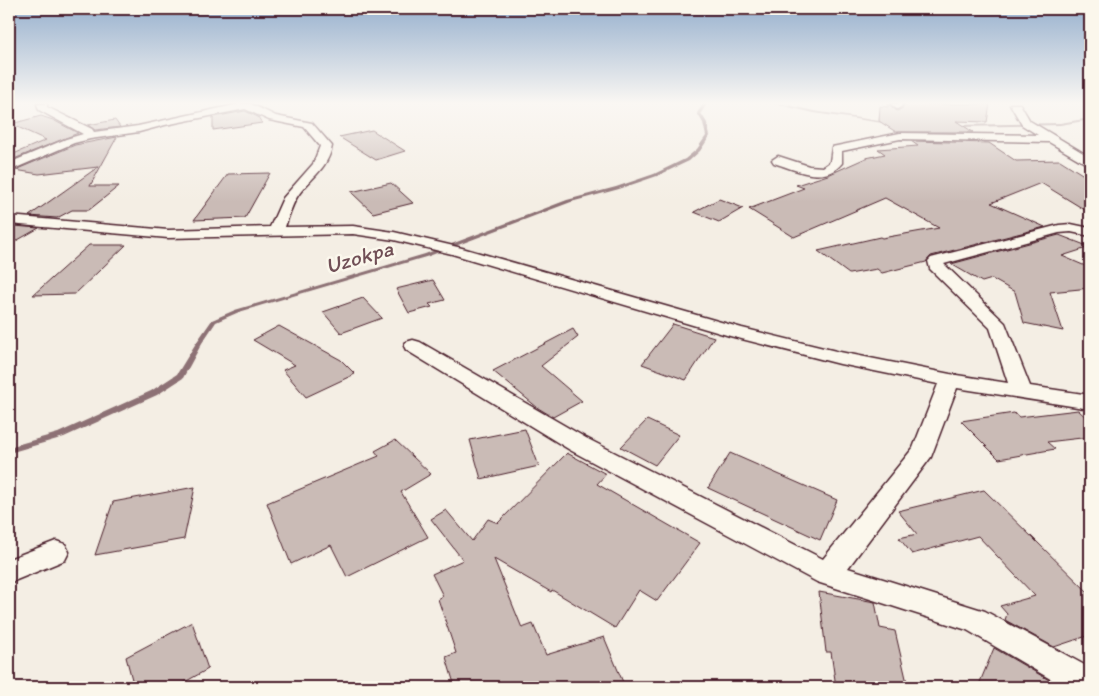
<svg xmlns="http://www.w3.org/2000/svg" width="1099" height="696" viewBox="0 0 1099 696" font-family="Itim,sans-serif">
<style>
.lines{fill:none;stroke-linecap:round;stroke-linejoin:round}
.stream{fill:#8d7174;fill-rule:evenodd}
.building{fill:#cabbb6;stroke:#4a1f2b}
.street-casing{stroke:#4a1f2b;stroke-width:3}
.street{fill:#fbf7ec;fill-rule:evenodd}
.labels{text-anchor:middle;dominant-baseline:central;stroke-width:5;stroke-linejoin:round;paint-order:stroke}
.water-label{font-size:22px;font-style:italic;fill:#714f56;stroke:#fbf7ec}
</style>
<rect width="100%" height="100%" fill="#f4eee4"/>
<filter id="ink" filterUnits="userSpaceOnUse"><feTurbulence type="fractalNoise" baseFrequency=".02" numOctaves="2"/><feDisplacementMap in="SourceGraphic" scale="10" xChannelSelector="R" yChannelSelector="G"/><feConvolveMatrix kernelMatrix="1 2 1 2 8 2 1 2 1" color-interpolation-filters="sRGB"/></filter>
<g filter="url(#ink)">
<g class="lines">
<path class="stream" d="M 703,104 L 707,104 L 701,113 L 707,123 L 710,136 L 700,151 L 689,161 L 657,176 L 619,189 L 571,202 L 429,256 L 239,312 L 216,322 L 202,343 L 183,378 L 157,395 L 64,437 L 9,453 L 9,447 L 58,433 L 151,391 L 177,374 L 196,343 L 212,320 L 235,310 L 425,254 L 567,200 L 616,187 L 654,174 L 685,159 L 697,149 L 706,136 L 703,123 L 697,113 Z
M 775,104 L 784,104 L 814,111 L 892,123 L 890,124 L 814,113 Z
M 1090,118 L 1090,120 L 1060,125 L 956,127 L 954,126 L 956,125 L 1060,123 Z"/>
</g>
<path class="building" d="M 888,104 L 897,111 L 903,108 L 903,104 L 990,104 L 987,122 L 956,121 L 973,132 L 896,132 L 879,121 L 880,106 L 888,107 Z
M 245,111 L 258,117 L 262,123 L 213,130 L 213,117 Z
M 41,116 L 53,120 L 78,133 L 9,161 L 9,156 L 46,140 L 11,124 Z
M 115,120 L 120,127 L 95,130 L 88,125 Z
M 372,130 L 405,151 L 376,160 L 339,137 Z
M 117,137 L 90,186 L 119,186 L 89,210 L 72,210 L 57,218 L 29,216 L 98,167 L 39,174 L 15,170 L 75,145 Z
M 911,141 L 989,143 L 1016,161 L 1060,160 L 1090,179 L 1090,213 L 1041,183 L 991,203 L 1045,227 L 931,256 L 926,262 L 882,273 L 877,269 L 849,274 L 818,251 L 880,237 L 882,238 L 939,228 L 885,198 L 794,237 L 749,209 L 804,188 L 796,185 L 828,175 L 866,158 L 885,154 L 878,149 L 918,146 Z
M 270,173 L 245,218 L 194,220 L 228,174 Z
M 391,183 L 413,203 L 373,213 L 351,192 Z
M 719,199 L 743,208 L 719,222 L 694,212 Z
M 14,226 L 39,228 L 9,245 L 9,230 Z
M 1059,235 L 1090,247 L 1062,256 L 1090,268 L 1090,288 L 1050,292 L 1063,331 L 1024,323 L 1015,292 L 992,279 L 982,282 L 951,264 Z
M 89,245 L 126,245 L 75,294 L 33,295 Z
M 433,280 L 445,300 L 429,304 L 432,307 L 409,313 L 396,289 Z
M 363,298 L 382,318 L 341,333 L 323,312 Z
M 673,324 L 714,337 L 686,380 L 642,364 Z
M 279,326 L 341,360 L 355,374 L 306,397 L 283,370 L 295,365 L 253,340 Z
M 573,329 L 578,337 L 541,366 L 582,401 L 553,417 L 538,408 L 493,371 Z
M 1078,410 L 1090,421 L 1090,437 L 1047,442 L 1055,449 L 999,459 L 961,421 L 1014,413 L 1019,417 Z
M 647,420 L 679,435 L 655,465 L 621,447 Z
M 525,429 L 539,466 L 481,479 L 470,440 Z
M 395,440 L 431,474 L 401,492 L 428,537 L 347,577 L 331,545 L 291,564 L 267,503 L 379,456 L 375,451 Z
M 567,453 L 606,474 L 597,484 L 700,543 L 657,601 L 639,590 L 615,628 L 552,590 L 551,592 L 494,559 L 522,628 L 533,624 L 546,655 L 604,637 L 625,687 L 455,687 L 446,657 L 456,653 L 438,599 L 443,596 L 432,574 L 463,560 L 431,519 L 446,510 L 472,541 L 488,519 L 498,523 Z
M 730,453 L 837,500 L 820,540 L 708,488 Z
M 195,487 L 184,539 L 95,555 L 113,502 Z
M 984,490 L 1090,594 L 1090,635 L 1054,647 L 1005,620 L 1007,614 L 1000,606 L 1035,596 L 978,536 L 912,554 L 899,538 L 917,534 L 898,511 Z
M 819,592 L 875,602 L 880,628 L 895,631 L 908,687 L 836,687 L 831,652 L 826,652 Z
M 192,622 L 208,669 L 176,687 L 134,687 L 126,657 Z
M 994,648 L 1061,687 L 978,687 Z"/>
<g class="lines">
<g class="street-casing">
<path id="street" d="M 37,104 L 47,104 L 47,107 L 92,129 L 94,132 L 138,126 L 239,104 L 251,104 L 276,116 L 312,123 L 332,146 C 328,168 311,178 299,194 C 292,204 289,216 285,227 L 353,226 L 394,232 L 462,248 L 742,328 L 840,352 L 950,374 L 1008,383 L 990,328 L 930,269 L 928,261 L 931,258 L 1059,225 L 1071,224 L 1090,228 L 1090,236 L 1071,232 L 1059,233 L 944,264 L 1005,323 L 1030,386 L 1090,395 L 1090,409 L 957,388 L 931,457 L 848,568 L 985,611 L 1090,668 L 1090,687 L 1064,687 L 967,630 L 817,582 L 570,450 L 406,350 L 404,346 L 406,342 L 413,340 L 420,342 L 586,438 L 823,559 L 913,448 L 938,384 L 840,364 L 730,336 L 452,254 L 394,240 L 353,234 L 168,238 L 9,224 L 9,216 L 168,230 L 270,227 L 283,198 L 313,164 L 320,146 L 304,127 L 269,120 L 245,109 L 165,125 L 139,132 L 90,139 L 74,143 L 9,171 L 9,163 L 66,139 L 83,134 L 39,110 Z
M 891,104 L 901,104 L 902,106 L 897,109 Z
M 1010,104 L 1020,104 L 1030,121 L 1090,157 L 1090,166 L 1049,142 L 900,139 L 842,151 L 842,163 C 824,185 796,170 774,163 L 772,160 L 778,156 L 809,166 L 823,167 L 830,162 L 832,147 L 900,133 L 1038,135 L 1022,125 Z
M 56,541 L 65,544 L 69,552 L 65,560 L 9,583 L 9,559 Z"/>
</g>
<use href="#street" class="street"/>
</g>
</g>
<linearGradient id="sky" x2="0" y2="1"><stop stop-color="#95afcd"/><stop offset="0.51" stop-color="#faf7f3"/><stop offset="1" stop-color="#faf7f3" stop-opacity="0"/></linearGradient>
<rect width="1099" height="202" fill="url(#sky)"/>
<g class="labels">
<g class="water-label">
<text transform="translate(359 257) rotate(-16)">Uzokpa</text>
</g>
</g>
<rect width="1099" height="696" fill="none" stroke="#fbf7ec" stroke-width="30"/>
<rect x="15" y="15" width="1069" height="666" fill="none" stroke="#4a1f2b" stroke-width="2" filter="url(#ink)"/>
</svg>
